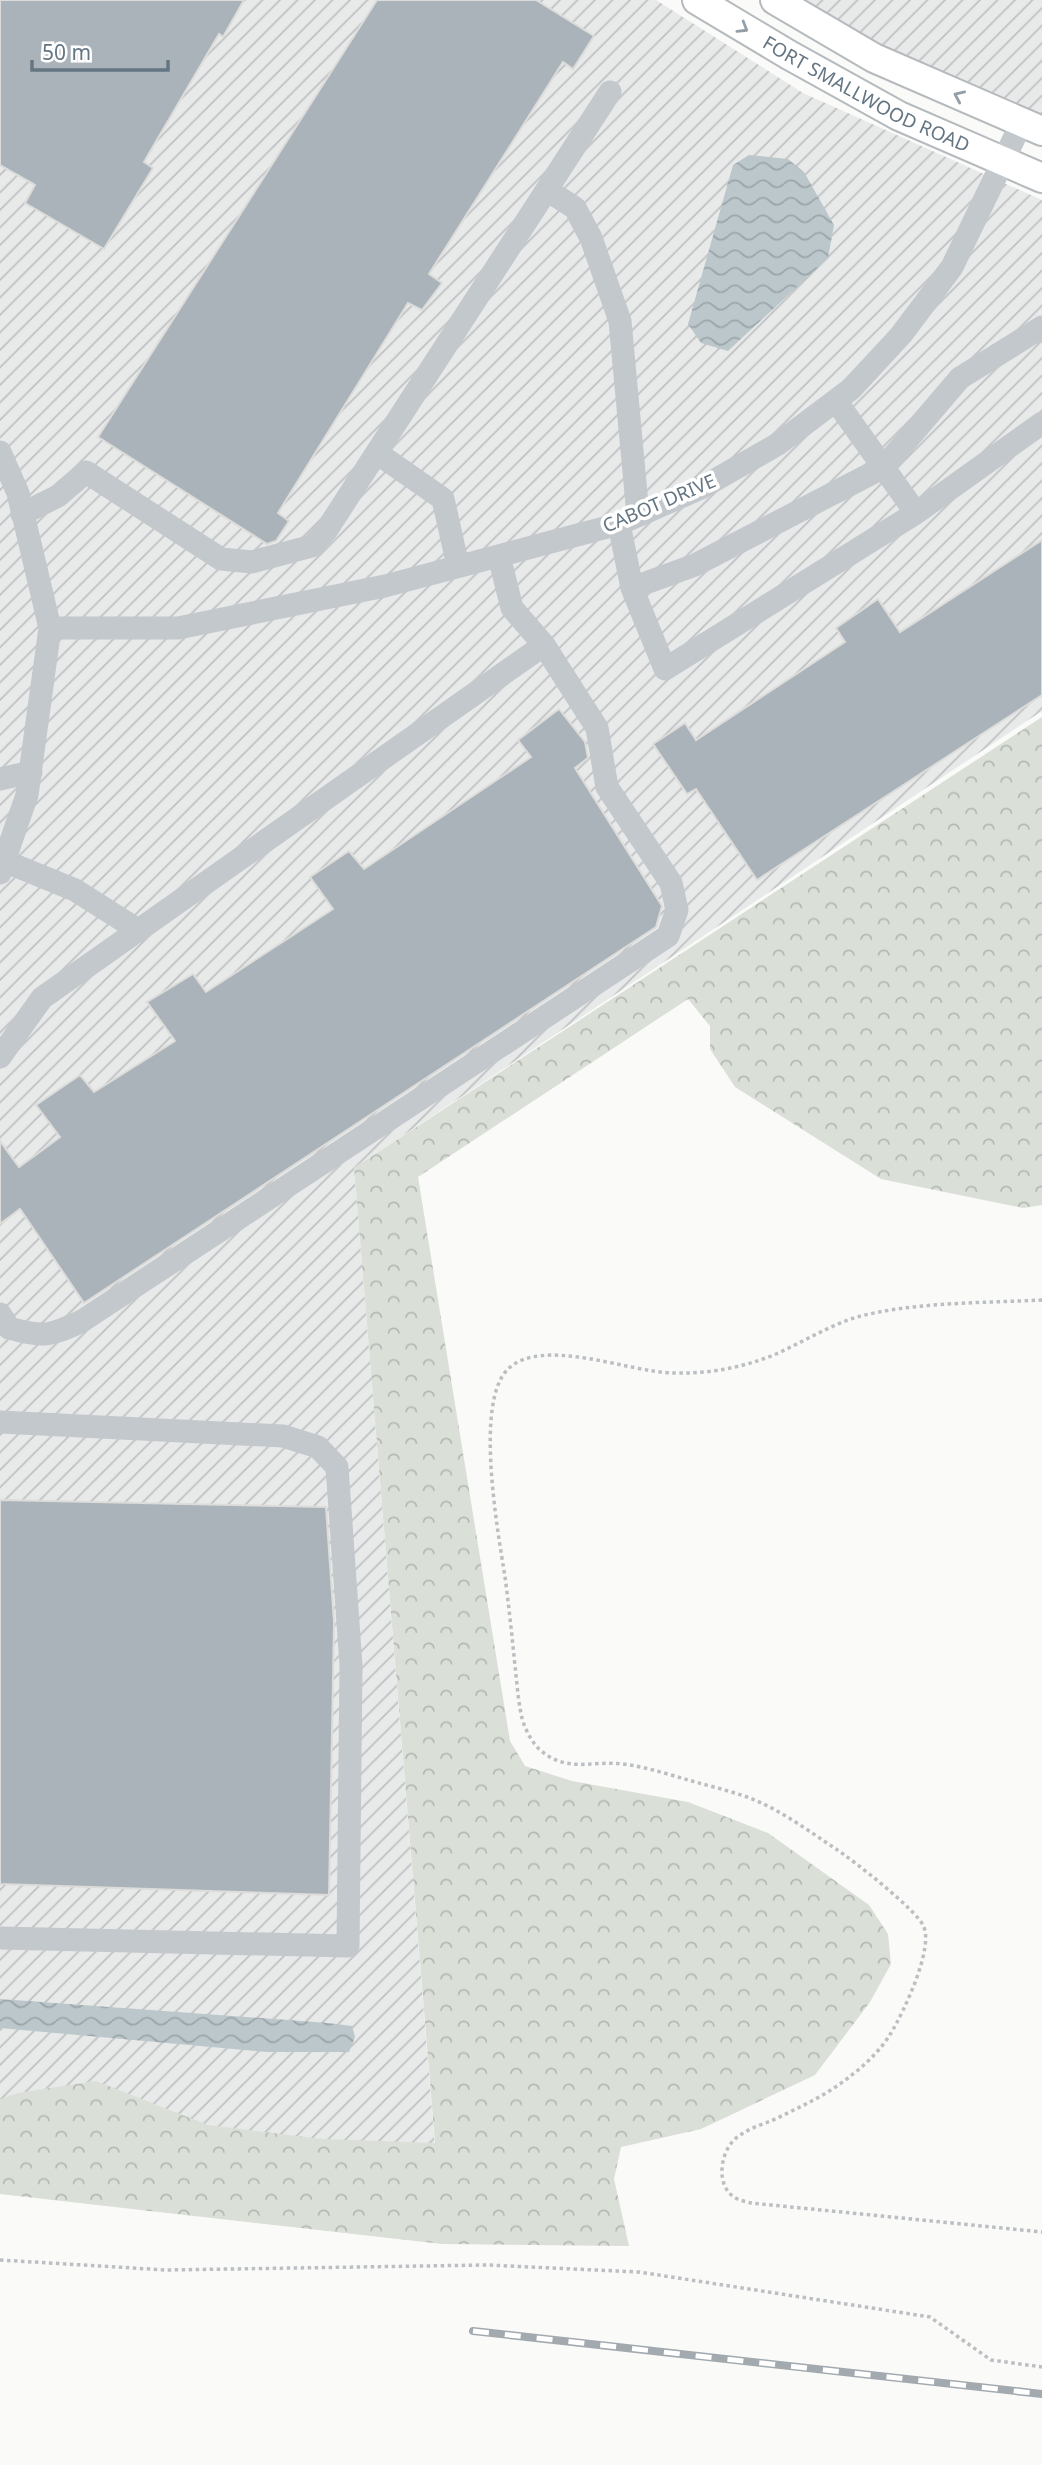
<svg xmlns="http://www.w3.org/2000/svg" width="1042" height="2465" viewBox="0 0 1042 2465" font-family="'Noto Sans',sans-serif">
<style>
.industrial{fill:url(#industrial-furrows)}
.forest{fill:url(#forest-crowns)}
.water{fill:url(#water-waves)}
.building{fill:#aab3b9;stroke:#dcdcda;stroke-width:2}
.lines{fill:none;stroke-linecap:round;stroke-linejoin:round}
.major-casing{stroke:#b5babe;stroke-width:32}
.path{stroke:#bbbfc2;stroke-width:3.5;stroke-dasharray:3.5 3.5;stroke-linecap:butt}
.minor{stroke:#c3c8cc;stroke-width:23}
.major{stroke:#fff;stroke-width:28}
.rail-casing{stroke:#a2aab0;stroke-width:8}
.rail{stroke:#fff;stroke-width:5;stroke-dasharray:16;stroke-linecap:butt}
.oneway{stroke:#939fa8}
.labels{text-anchor:middle;dominant-baseline:central;stroke-width:7;stroke-linejoin:round;paint-order:stroke}
.street-label{font-size:19px;fill:#657683;stroke:#fff}
</style>
<defs>
<pattern id="industrial-furrows" width="10" height="10" patternUnits="userSpaceOnUse" patternTransform="scale(1.75)"><rect width="10" height="10" fill="#e8e9e9"/><path d="M-1 1l2-2M0 10L10 0M9 11l2-2" fill="none" stroke="#c0c1c2"/></pattern>
<pattern id="forest-crowns" width="20" height="18" patternUnits="userSpaceOnUse" patternTransform="scale(1.75)"><rect width="20" height="18" fill="#dadfd7"/><path d="M2 6a3 3 0 1 1 6 0M12 15a3 3 0 1 1 6 0" fill="none" stroke="#b4b9b4"/></pattern>
<pattern id="water-waves" width="16" height="10" patternUnits="userSpaceOnUse" patternTransform="scale(1.75)"><rect width="16" height="10" fill="#bbc7cb"/><path d="M0 5q4-4 8 0t8 0" fill="none" stroke="#9ca6aa"/></pattern>
</defs>
<rect width="100%" height="100%" fill="#fafaf8"/>
<path class="industrial" d="M 0,0 L 656,0 L 803,93 L 1042,200 L 1042,711 L 354,1168 L 443,2244 L 0,2193 Z
M 775,0 L 1042,0 L 1042,131 Z"/>
<path class="forest" d="M 1042,717 L 1042,1205 L 1023,1208 L 881,1179 L 735,1087 L 710,1049 L 710,1026 L 688,999 L 418,1177 L 510,1741 L 525,1766 L 572,1781 L 688,1802 L 768,1833 L 869,1905 L 888,1934 L 891,1964 L 870,2002 L 815,2075 L 701,2129 L 621,2147 L 614,2179 L 629,2246 L 443,2244 L 0,2194 L 0,2099 L 18,2093 L 96,2081 L 208,2125 L 322,2139 L 435,2143 L 354,1168 Z"/>
<path class="water" d="M 749,155 L 788,159 L 804,172 L 834,225 L 828,258 L 728,351 L 701,343 L 688,324 L 733,165 Z
M 0,1999 L 328,2023 L 352,2026 L 355,2037 L 349,2052 L 267,2052 L 0,2028 Z"/>
<path class="building" d="M 0,0 L 244,0 L 223,37 L 219,34 L 144,162 L 153,168 L 104,249 L 25,203 L 35,185 L 0,165 Z
M 377,0 L 536,0 L 594,36 L 573,69 L 563,62 L 429,274 L 442,283 L 422,310 L 408,303 L 278,513 L 289,521 L 276,541 L 267,544 L 98,437 Z
M 1042,540 L 1042,695 L 757,880 L 696,789 L 687,794 L 653,744 L 685,723 L 696,740 L 845,642 L 836,628 L 878,599 L 900,632 Z
M 559,709 L 585,742 L 588,758 L 575,768 L 662,906 L 656,927 L 84,1303 L 20,1209 L 0,1224 L 0,1141 L 19,1167 L 60,1137 L 36,1105 L 80,1075 L 94,1092 L 175,1041 L 147,1002 L 193,974 L 206,992 L 333,909 L 310,877 L 349,851 L 364,869 L 531,757 L 518,740 Z
M 0,1500 L 326,1507 L 334,1623 L 329,1895 L 0,1884 Z"/>
<g class="lines">
<g class="major-casing">
<g id="major">
<path id="s1" d="M 697,0 L 789,55 L 899,116 L 1042,178"/>
<path d="M 775,0 L 874,58 L 1042,131"/>
</g>
</g>
<path class="path" d="M 1042,1300 C 983,1303 913,1302 857,1317 C 828,1326 803,1342 776,1354 C 742,1368 708,1374 672,1373 C 629,1372 542,1336 508,1369 C 474,1402 498,1532 505,1577 C 509,1607 512,1636 515,1666 C 517,1683 518,1701 522,1718 C 525,1729 531,1741 539,1749 C 567,1774 592,1760 623,1764 C 647,1767 670,1775 692,1781 C 709,1786 727,1790 744,1796 C 777,1807 807,1830 836,1849 C 854,1861 914,1908 923,1925 C 935,1947 903,2013 891,2033 C 881,2050 864,2066 848,2078 C 825,2096 798,2108 771,2121 C 760,2125 748,2129 739,2136 C 721,2147 714,2184 734,2197 C 738,2200 747,2202 751,2203 L 1042,2232
M 0,2260 L 166,2270 L 487,2265 L 639,2272 L 930,2317 L 991,2360 L 1042,2367"/>
<path class="minor" d="M 547,190 L 575,208 L 591,238 L 620,321 L 638,515
M 836,401 L 916,513 L 1042,423
M 0,452 L 18,493 L 50,628 L 27,795 L 0,873
M 377,453 L 443,499 L 458,566
M 22,514 L 58,496 L 86,472 L 221,559 L 252,562 L 312,546 L 326,531 L 610,92
M 619,524 L 632,588 L 665,669 L 916,513
M 632,588 L 695,565 L 884,467 L 960,378 L 1042,327
M 50,628 L 178,628 L 385,586 L 619,524 L 701,488 L 778,444 L 851,389 L 901,335 L 952,267 L 1021,124
M 0,779 L 31,772
M 4,861 L 75,890 L 138,930
M 0,1057 L 42,998 L 544,645
M 0,1314 L 9,1328 C 44,1338 50,1336 82,1321 L 668,936 L 677,910 L 671,883 L 607,787 L 597,728 L 544,645 L 512,608 L 499,556
M 0,1422 L 283,1436 L 318,1447 L 337,1467 L 351,1665 L 348,1946 L 0,1938"/>
<use href="#major" class="major"/>
<g class="rail-casing">
<path id="rail" d="M 473,2331 L 1042,2394"/>
</g>
<use href="#rail" class="rail"/>
</g>
<defs><path id="oneway-chevron" d="M-2-3.5L2.5 0L-2 3.5" fill="none" stroke-width="1.6" stroke-linecap="round" stroke-linejoin="round" transform="scale(1.75)"/></defs>
<g class="oneway">
<use href="#oneway-chevron" transform="translate(743 28) rotate(31)"/>
<use href="#oneway-chevron" transform="translate(959 96) rotate(-156)"/>
</g>
<g class="labels">
<g class="street-label">
<text stroke="none"><textPath href="#s1" startOffset="194">FORT SMALLWOOD ROAD</textPath></text>
<text transform="translate(659 503) rotate(-23)">CABOT DRIVE</text>
</g>
</g>
<path d="M32 60v10h136v-10" fill="none" stroke="#657683" stroke-width="3.5"/>
<text x="42" y="60" font-size="21" fill="#657683" stroke="#ffffff" stroke-width="5" paint-order="stroke">50 m</text>
</svg>
